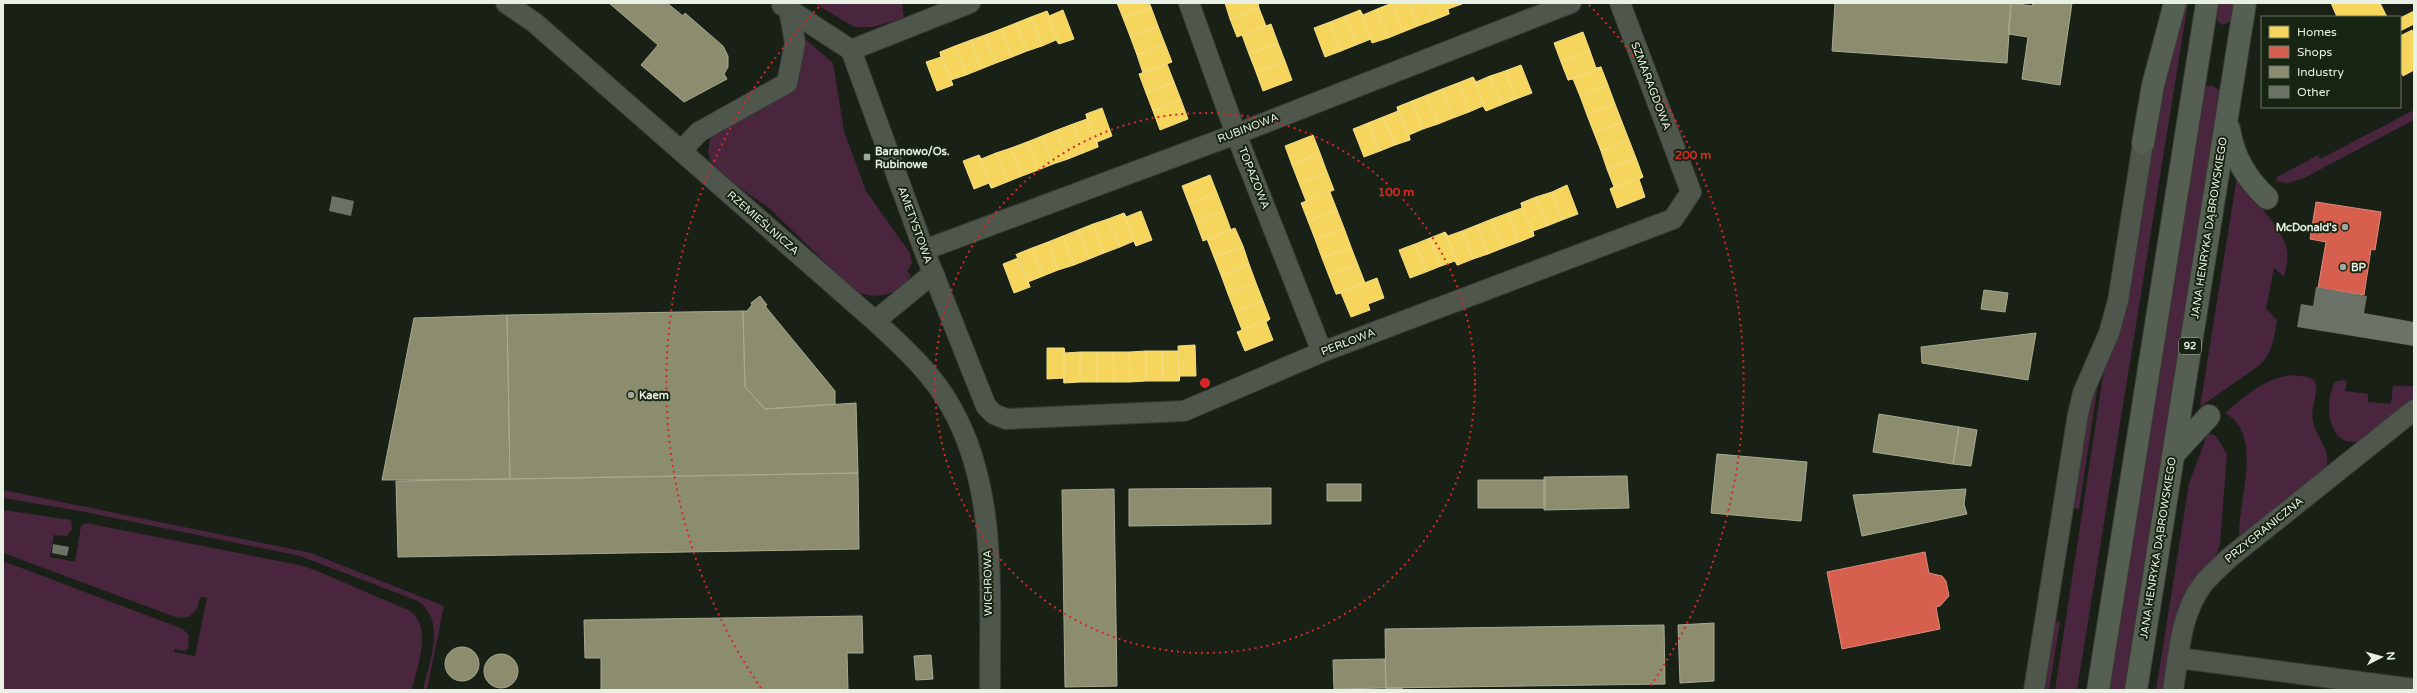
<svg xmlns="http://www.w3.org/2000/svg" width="2417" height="693" viewBox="0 0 2417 693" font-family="'Varela Round',sans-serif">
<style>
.green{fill:#49253e}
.homes{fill:#f6d55c;stroke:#f2dd85}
.shops{fill:#d6604d;stroke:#db8b7a}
.industry{fill:#8c8c6e;stroke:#a8aa91}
.building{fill:#6c7268}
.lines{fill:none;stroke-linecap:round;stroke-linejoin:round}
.street-casing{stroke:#373c34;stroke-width:22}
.primary-casing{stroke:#373c34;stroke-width:24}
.street{stroke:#4f564c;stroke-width:20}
.primary{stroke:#566052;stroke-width:22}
.ring{fill:none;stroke:#d62828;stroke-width:2;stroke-dasharray:2 4}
.poi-dot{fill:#a0a79c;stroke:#182412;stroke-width:1.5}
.labels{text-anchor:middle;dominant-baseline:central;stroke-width:4;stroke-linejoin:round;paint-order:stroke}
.shield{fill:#182412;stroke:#aab3a5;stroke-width:1}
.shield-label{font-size:10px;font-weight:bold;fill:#e8f0e4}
.street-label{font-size:11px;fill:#e8f0e4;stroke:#182412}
.poi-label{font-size:11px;font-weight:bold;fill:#e8f0e4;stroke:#182412;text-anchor:start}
.centre{fill:#d62828;stroke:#182412;stroke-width:2}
.ring-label{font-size:12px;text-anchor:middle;font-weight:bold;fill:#d62828;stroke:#182412;stroke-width:4;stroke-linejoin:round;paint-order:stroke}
</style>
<rect width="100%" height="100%" fill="#192016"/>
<path class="green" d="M 814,3 L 902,3 L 904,18 L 873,27 L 854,27 Z
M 2181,3 L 2188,3 L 2077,690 L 2055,690 L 2107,350 Z
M 2218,3 L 2235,3 L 2231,21 L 2222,25 L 2217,20 Z
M 803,37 L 833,63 L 844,131 L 866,191 L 910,253 L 912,263 L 907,272 L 911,275 C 900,295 875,301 855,291 L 770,209 L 736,185 L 711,162 L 708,152 L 710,139 L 734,121 L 785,93 L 798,81 Z
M 2207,86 L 2213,86 L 2221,91 L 2124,690 L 2108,690 L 2204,89 Z
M 2414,110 L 2414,120 L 2302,179 L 2287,183 L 2276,181 L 2277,177 L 2318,155 L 2320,159 Z
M 2237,177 C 2249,192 2282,230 2286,246 C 2289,257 2286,267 2284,277 L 2274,268 L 2266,309 L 2277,320 C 2274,337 2273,352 2260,365 L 2200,407 Z
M 2101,364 L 2079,509 L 2069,507 L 2082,427 Z
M 2292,375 L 2308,377 L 2315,381 C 2319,393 2310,408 2313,422 C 2317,439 2332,451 2326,469 L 2239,539 C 2237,502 2265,435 2225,413 C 2245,396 2265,378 2292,375 Z
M 2341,380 L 2347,381 L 2345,391 L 2368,394 L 2368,402 L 2391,404 L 2393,386 L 2414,386 L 2414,401 C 2402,410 2374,436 2361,440 C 2328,451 2323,402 2335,382 Z
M 2208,433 L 2216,436 L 2227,454 L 2220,544 L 2166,690 L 2156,690 L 2189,483 Z
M 3,490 L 311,553 L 444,606 L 427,690 L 423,690 C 429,661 447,622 418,601 L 300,556 L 80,511 L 3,498 Z
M 4,510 L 71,520 L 72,529 L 67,536 L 54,535 L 50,557 L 75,562 L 81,526 L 86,523 L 299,565 L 315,570 L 410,611 C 433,628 417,666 412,690 L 3,690 L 3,561 L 183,629 L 189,636 L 188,649 L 185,651 L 175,649 L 174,652 L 195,656 L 207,598 L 200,597 L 197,609 L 189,617 L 178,618 L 3,553 Z
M 2051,621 L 2060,622 L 2049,690 L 2040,690 Z"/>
<path class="homes" d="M 1117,3 L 1149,3 L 1151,7 L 1123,18 Z
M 1225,3 L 1258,3 L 1259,8 L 1230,19 Z
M 1392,3 L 1410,3 L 1418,26 L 1403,32 Z
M 1392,3 L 1403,32 L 1388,38 L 1377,9 Z
M 1410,3 L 1427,3 L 1434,20 L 1418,26 Z
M 1427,3 L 1444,3 L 1449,14 L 1434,20 Z
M 1444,3 L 1462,3 L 1462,4 L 1448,9 L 1449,14 Z
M 2380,3 L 2387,17 L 2337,17 L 2331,3 Z
M 1151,7 L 1158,26 L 1130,36 L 1123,18 Z
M 1259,8 L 1266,26 L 1237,37 L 1230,19 Z
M 1377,9 L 1388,38 L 1372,43 L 1360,10 L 1363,15 Z
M 1063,10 L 1074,39 L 1059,44 L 1047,11 L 1049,16 Z
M 1360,10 L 1371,39 L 1356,45 L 1345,16 Z
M 1047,11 L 1059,44 L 1056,40 L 1042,46 L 1031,17 Z
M 2414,11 L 2414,24 L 2400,31 L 2400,18 Z
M 1345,16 L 1356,45 L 1341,51 L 1330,22 Z
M 1031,17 L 1042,46 L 1027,51 L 1016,23 Z
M 1330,22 L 1341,51 L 1325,57 L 1314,28 Z
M 1016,23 L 1027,51 L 1012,57 L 1001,29 Z
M 1271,24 L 1278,43 L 1249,54 L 1242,35 Z
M 1158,26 L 1165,44 L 1137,55 L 1130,36 Z
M 1001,29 L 1012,57 L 996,63 L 985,35 Z
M 2412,30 L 2414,34 L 2414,70 L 2403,76 L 2400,70 L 2400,36 Z
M 1583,32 L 1590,51 L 1561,62 L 1554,43 Z
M 985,35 L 996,63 L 981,69 L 971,40 Z
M 971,40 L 981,69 L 966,75 L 955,46 Z
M 1278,43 L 1285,61 L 1256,72 L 1249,54 Z
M 1165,44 L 1172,62 L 1143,73 L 1137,55 Z
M 955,46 L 966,75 L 951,80 L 940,52 Z
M 1590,51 L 1596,68 L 1601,67 L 1568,80 L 1561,62 Z
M 940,52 L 953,85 L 937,91 L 926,62 L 941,57 Z
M 1285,61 L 1292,80 L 1263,91 L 1256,72 Z
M 1167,64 L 1174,82 L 1146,93 L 1139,74 Z
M 1521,65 L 1532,93 L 1516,99 L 1505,71 Z
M 1601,67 L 1608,85 L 1580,96 L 1573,79 L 1568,80 Z
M 1505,71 L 1516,99 L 1501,105 L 1490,76 Z
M 1490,76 L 1501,105 L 1486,111 L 1473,77 L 1476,82 Z
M 1473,77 L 1486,111 L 1483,106 L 1469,112 L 1458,83 Z
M 1174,82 L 1181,100 L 1153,111 L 1146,93 Z
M 1458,83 L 1469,112 L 1453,118 L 1442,89 Z
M 1608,85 L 1615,104 L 1587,115 L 1580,96 Z
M 1442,89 L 1453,118 L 1438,124 L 1427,95 Z
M 1427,95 L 1438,124 L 1423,129 L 1412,101 Z
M 1181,100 L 1188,119 L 1160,130 L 1153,111 Z
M 1412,101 L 1423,129 L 1409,135 L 1410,140 L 1397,107 Z
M 1615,104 L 1622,122 L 1594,133 L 1587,115 Z
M 1397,107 L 1410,140 L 1395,145 L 1383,117 L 1398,111 Z
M 1102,108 L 1112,136 L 1097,142 L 1098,147 L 1086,114 Z
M 1086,114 L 1098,147 L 1083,153 L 1073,124 L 1087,119 Z
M 1383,117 L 1395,145 L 1380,151 L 1368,123 Z
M 1622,122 L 1629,140 L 1601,151 L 1594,133 Z
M 1368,123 L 1380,151 L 1364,157 L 1353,129 Z
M 1073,124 L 1083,153 L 1068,159 L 1057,130 Z
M 1057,130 L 1068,159 L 1053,164 L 1042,136 Z
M 1313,135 L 1320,153 L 1292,165 L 1285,146 Z
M 1042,136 L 1053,164 L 1038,170 L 1027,142 Z
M 1629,140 L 1636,158 L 1607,169 L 1601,151 Z
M 1027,142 L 1038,170 L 1022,176 L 1011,148 Z
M 1011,148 L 1022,176 L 1007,182 L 996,153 Z
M 996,153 L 1007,182 L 992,188 L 979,155 L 981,159 Z
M 1320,153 L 1327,172 L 1299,183 L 1292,165 Z
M 979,155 L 992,188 L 991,188 L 989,183 L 974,189 L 963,161 Z
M 1636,158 L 1643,177 L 1610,189 L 1614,187 L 1607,169 Z
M 1327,172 L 1334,190 L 1306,201 L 1299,183 Z
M 1210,175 L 1217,193 L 1189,204 L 1182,186 Z
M 1643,177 L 1639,179 L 1645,197 L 1617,208 L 1610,189 Z
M 1567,185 L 1578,214 L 1562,220 L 1552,192 Z
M 1330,192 L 1337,210 L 1308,221 L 1301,203 Z
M 1552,192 L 1562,220 L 1547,226 L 1536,197 Z
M 1217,193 L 1224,211 L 1196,222 L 1189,204 Z
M 1536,197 L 1547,226 L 1533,231 L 1534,236 L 1521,203 Z
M 1521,203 L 1534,236 L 1519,242 L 1508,213 L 1522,208 Z
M 1337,210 L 1344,228 L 1315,239 L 1308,221 Z
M 1141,211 L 1152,240 L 1136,246 L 1124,213 L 1126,217 Z
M 1224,211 L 1231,230 L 1203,241 L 1196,222 Z
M 1124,213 L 1136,246 L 1134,241 L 1120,247 L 1108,219 Z
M 1508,213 L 1519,242 L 1503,248 L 1492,219 Z
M 1108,219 L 1120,247 L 1104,253 L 1093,224 Z
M 1492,219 L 1503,248 L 1488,254 L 1477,225 Z
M 1093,224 L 1104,253 L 1089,259 L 1078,230 Z
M 1477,225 L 1488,254 L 1473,259 L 1462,231 Z
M 1235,228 L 1243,246 L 1214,257 L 1207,239 Z
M 1344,228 L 1351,247 L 1322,258 L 1315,239 Z
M 1078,230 L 1089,259 L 1074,265 L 1063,236 Z
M 1462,231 L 1473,259 L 1458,265 L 1445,232 L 1448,236 Z
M 1445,232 L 1458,265 L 1457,265 L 1455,261 L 1441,266 L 1430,238 Z
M 1063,236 L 1074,265 L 1058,270 L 1048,242 Z
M 1430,238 L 1441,266 L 1426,272 L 1415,244 Z
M 1048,242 L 1058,270 L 1043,276 L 1032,248 Z
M 1415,244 L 1426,272 L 1410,278 L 1399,250 Z
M 1243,246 L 1249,264 L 1221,275 L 1214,257 Z
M 1351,247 L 1358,265 L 1329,276 L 1322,258 Z
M 1032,248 L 1043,276 L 1028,282 L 1030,287 L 1017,254 Z
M 1016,254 L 1030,287 L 1014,293 L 1003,264 L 1018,258 Z
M 1249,264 L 1256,283 L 1228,294 L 1221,275 Z
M 1358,265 L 1365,283 L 1336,294 L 1329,276 Z
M 1377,278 L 1384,298 L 1368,304 L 1370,310 L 1351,317 L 1341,293 L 1336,294 Z
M 1256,283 L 1263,301 L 1235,312 L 1228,294 Z
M 1263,301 L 1270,319 L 1242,330 L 1235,312 Z
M 1270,319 L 1266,322 L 1273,340 L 1245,351 L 1237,332 Z
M 1195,345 L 1196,376 L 1180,376 L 1179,381 L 1178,346 Z
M 1047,348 L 1064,348 L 1064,383 L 1064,378 L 1047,379 Z
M 1064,348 L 1065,353 L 1080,352 L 1080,382 L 1064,383 Z
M 1146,351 L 1146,381 L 1130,382 L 1129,352 Z
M 1146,351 L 1162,351 L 1163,381 L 1146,381 Z
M 1162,351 L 1178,351 L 1179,381 L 1163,381 Z
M 1080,352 L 1097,352 L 1097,382 L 1080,382 Z
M 1097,352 L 1113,352 L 1114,382 L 1097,382 Z
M 1113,352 L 1129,352 L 1130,382 L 1114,382 Z"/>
<path class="shops" d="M 2316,202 L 2381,212 L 2375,250 L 2371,249 L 2364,295 L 2318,288 L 2326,242 L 2310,239 Z
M 1925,552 L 1929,573 L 1942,576 L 1946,581 L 1949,596 L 1940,606 L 1936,607 L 1940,629 L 1842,649 L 1827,572 Z"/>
<path class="industry" d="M 609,3 L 667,3 L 683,16 L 685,13 L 723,46 L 728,56 L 728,67 L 724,74 L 727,79 L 684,102 L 641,65 L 658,45 Z
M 1835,3 L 2011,3 L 2007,63 L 1832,51 Z
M 2011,3 L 2032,6 L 2033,3 L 2072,3 L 2060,85 L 2022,79 L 2028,37 L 2008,34 Z
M 1984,290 L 2008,293 L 2005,312 L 1981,309 Z
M 760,296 L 767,305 L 765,306 L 835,391 L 835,404 L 765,409 L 745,387 L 743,311 L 747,311 L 752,305 L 751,303 Z
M 743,311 L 745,387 L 765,409 L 856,403 L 858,473 L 510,479 L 507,315 Z
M 507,315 L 510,479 L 382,480 L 414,318 Z
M 2036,333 L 2028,380 L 1922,363 L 1921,347 Z
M 1879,414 L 1959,427 L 1953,464 L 1873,452 Z
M 1959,427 L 1977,430 L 1971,466 L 1953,464 Z
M 1717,454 L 1807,462 L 1801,521 L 1711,513 Z
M 858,473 L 859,549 L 398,557 L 396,481 Z
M 1627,476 L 1629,508 L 1544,510 L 1544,477 Z
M 1478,480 L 1545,480 L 1545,508 L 1478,508 Z
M 1327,484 L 1361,484 L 1361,501 L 1327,501 Z
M 1271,488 L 1271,524 L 1129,526 L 1129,489 Z
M 1114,489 L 1117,686 L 1065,687 L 1062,490 Z
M 1966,489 L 1964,504 L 1967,514 L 1862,536 L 1853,495 Z
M 862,616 L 863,653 L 847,653 L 848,690 L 601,690 L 601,658 L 585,658 L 584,620 Z
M 1714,623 L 1714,681 L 1680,683 L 1678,625 Z
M 1664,625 L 1665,684 L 1386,688 L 1385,629 Z
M445 664a17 17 0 1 1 34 0a17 17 0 1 1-34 0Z
M484 671a17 17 0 1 1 34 0a17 17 0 1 1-34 0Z
M 931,655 L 933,679 L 916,680 L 914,656 Z
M 1385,659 L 1386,688 L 1334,689 L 1333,660 Z
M 1386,688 L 1402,688 L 1402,690 L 1386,690 Z"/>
<path class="building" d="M 332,196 L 354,201 L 351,216 L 329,211 Z
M 2316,287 L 2367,296 L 2364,313 L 2414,322 L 2414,346 L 2297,327 L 2301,304 L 2313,306 Z
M 53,544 L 69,547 L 67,556 L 52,553 Z"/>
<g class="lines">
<g class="street-casing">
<path id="street" d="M 506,3 L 535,23 L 875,321 C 903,347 932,373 951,407 C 999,491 989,597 990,690
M 1189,3 L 1236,134 L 1322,352
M 782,5 L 851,50
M 851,50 L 924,250 L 986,406 L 994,414 L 1006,419 L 1184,411 L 1322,352 L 1673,219 L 1691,192 L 1620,3
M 851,50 L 970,3
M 681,151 L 699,132 L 787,83 L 795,43 L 789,9
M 924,250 L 1236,134 L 1571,3
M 875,321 L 925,280 L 935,276
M 2178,658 L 2414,689
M 2034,690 L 2078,414 L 2083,393 L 2109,333 L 2118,301 L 2143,143
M 2173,690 C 2179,655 2180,614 2203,584 C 2210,575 2220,567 2229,558 L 2414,410"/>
</g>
<g class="primary-casing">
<path id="primary" d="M 2229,129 C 2234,158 2246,178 2267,198
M 2143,143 L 2153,85 L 2175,3
M 2173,455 L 2209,416
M 2098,690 L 2207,3
M 2136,690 L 2245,3"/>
</g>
<use href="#street" class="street"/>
<use href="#primary" class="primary"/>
</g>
<g class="ring">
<circle cx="1205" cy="383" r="270"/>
<path d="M761 688A539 539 0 0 1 821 5M1589 5A539 539 0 0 1 1649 688"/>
</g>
<g class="poi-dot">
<rect x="863" y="153" width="8" height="8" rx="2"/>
<circle cx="2345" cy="227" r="4"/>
<circle cx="2343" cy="267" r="4"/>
<circle cx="631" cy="395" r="4"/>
</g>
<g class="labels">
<rect class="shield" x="2179" y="338" width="22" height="16" rx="3"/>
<g class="shield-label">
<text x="2190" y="346">92</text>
</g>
<g class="street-label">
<text transform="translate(1651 86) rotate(69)">SZMARAGDOWA</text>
<text transform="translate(1248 128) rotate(-21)">RUBINOWA</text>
<text transform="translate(1254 178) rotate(68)">TOPAZOWA</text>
<text transform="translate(763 223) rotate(41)">RZEMIEŚLNICZA</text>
<text transform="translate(915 225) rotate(70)">AMETYSTOWA</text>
<text transform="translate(2209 228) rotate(-81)">JANA HENRYKA DĄBROWSKIEGO</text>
<text transform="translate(1348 342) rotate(-21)">PERŁOWA</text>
<text transform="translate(2264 530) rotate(-39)">PRZYGRANICZNA</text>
<text transform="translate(2158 548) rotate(-81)">JANA HENRYKA DĄBROWSKIEGO</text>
<text transform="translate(988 583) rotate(-91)">WICHROWA</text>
</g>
<g class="poi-label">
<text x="875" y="151">Baranowo/Os.<tspan x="875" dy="13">Rubinowe</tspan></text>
<text x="2337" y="227" text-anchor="end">McDonald's</text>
<text x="2351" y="267">BP</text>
<text x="639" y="395">Kaem</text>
</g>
</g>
<circle cx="1205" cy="383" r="6" class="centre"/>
<g class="ring-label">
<text x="1693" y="159">200 m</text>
<text x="1396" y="196">100 m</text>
</g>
<rect width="2417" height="693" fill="none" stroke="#e8f0e4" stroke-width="8"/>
<rect x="2261" y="16" width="140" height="92" fill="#182412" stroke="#6b7666"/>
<rect x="2269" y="26" width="20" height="12" fill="#f6d55c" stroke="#6b7666"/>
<text x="2297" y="36" font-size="12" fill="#e8f0e4">Homes</text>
<rect x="2269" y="46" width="20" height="12" fill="#d6604d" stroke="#6b7666"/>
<text x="2297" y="56" font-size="12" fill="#e8f0e4">Shops</text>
<rect x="2269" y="66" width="20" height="12" fill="#8c8c6e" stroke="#6b7666"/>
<text x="2297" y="76" font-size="12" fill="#e8f0e4">Industry</text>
<rect x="2269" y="86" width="20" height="12" fill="#6c7268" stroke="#6b7666"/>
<text x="2297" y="96" font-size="12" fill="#e8f0e4">Other</text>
<g transform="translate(2381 657) rotate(84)" stroke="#182412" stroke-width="3" paint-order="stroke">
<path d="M0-3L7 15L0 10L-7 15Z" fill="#e8f0e4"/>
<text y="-6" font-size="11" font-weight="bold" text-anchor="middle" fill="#e8f0e4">N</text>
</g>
</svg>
